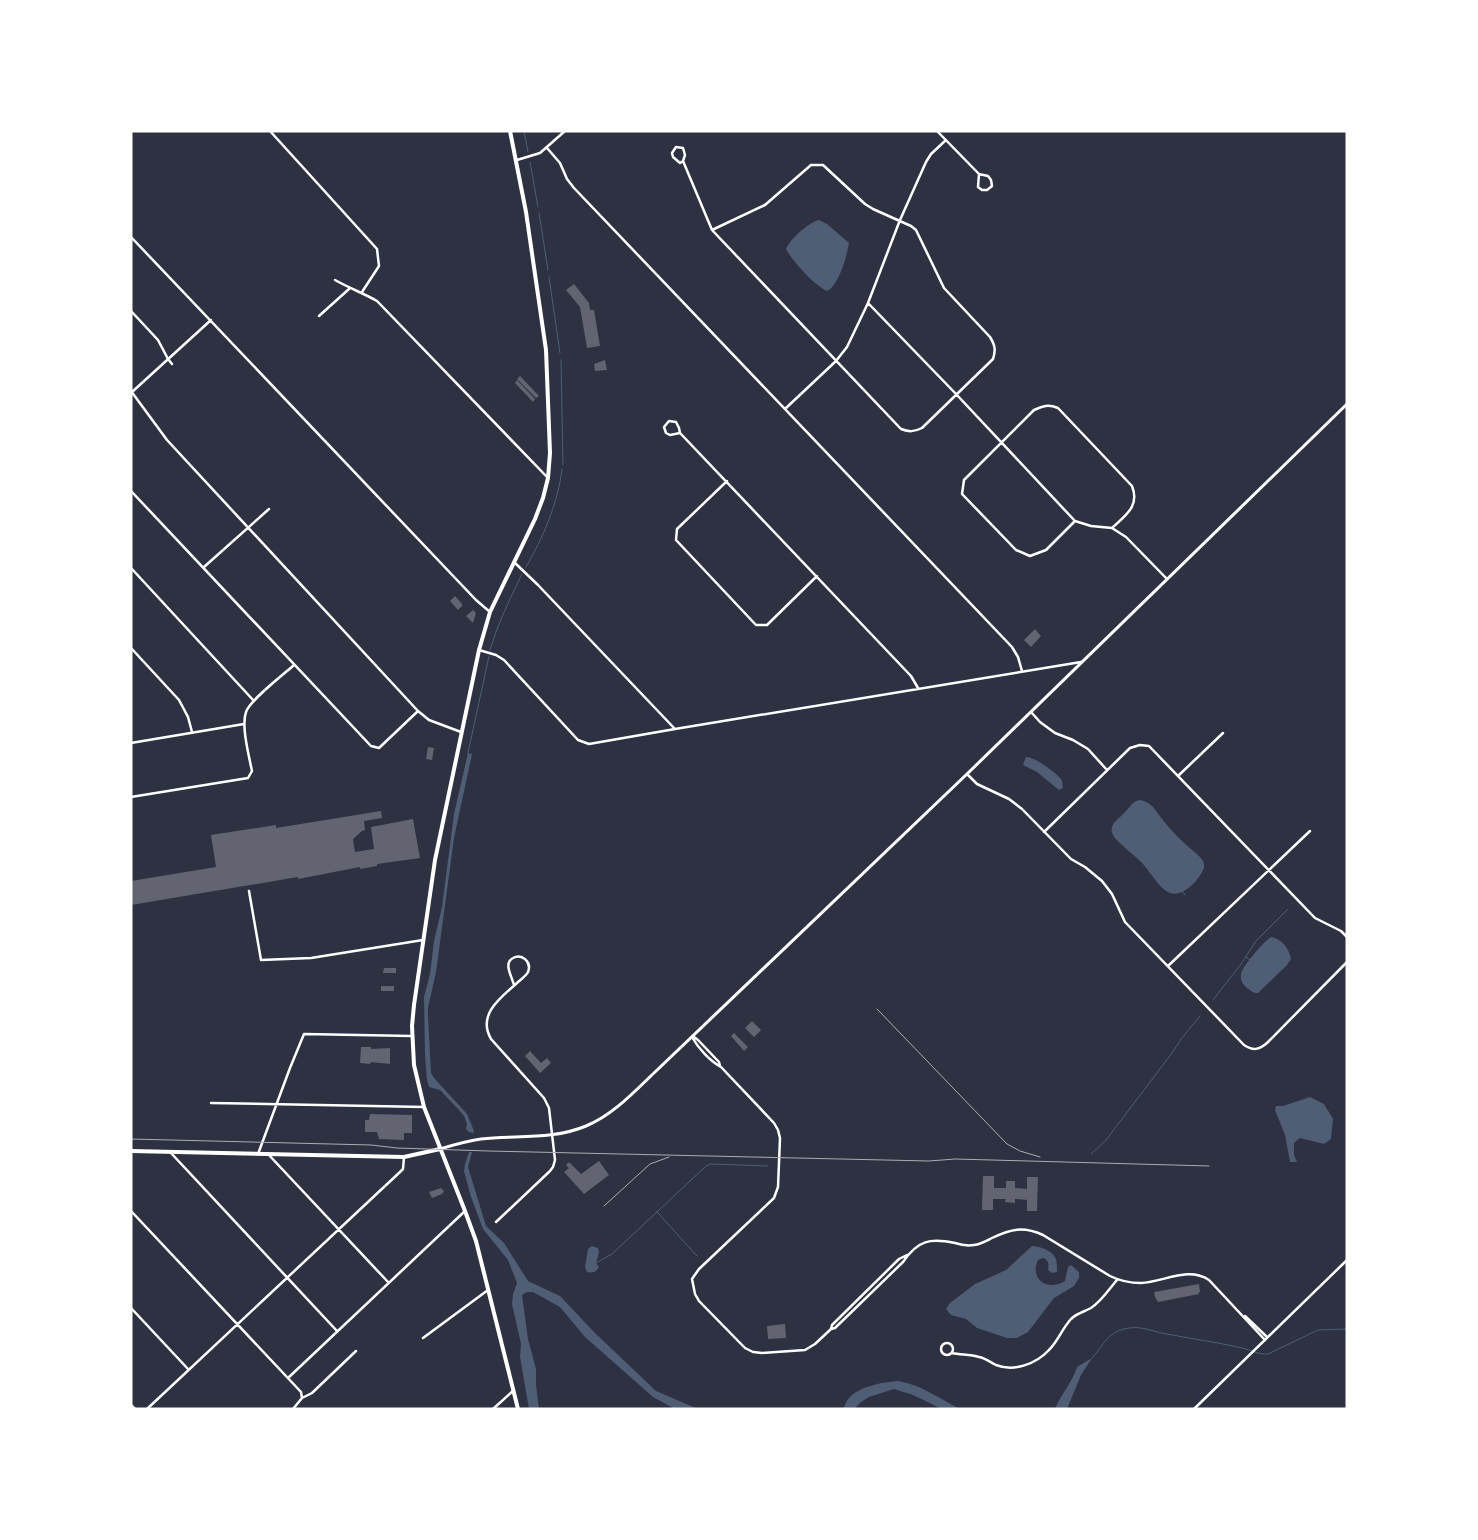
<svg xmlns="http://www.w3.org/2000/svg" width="1478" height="1540" viewBox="0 0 1478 1540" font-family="Signika,sans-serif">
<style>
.water{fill:#4f5d75}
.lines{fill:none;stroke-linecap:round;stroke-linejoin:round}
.stream{stroke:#4f5d75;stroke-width:1}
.building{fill:#626471}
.minor{stroke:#fff;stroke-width:2.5}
.tertiary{stroke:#fff;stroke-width:2.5}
.secondary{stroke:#fff;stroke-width:3}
.primary{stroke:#fff;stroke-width:4}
.rail{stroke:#abadb3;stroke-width:1}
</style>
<rect width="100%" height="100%" fill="#2d3142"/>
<path class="water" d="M 819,220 L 827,224 L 849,243 C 847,255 839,286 827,291 C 814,285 793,262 786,249 C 789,240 809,222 819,220 Z
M 468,753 L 472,754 L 454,838 L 436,972 L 428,1008 L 428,1016 L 431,1073 L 434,1078 L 467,1114 L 474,1131 L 473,1133 L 469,1132 L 466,1129 L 467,1124 L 464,1116 L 459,1110 L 440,1090 L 429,1087 L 427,1080 L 425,1055 L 424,997 L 430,974 L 434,941 L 442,907 L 454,814 Z
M 1026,757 C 1035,757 1055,772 1061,779 C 1063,782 1062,784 1063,788 L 1059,790 L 1037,772 L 1023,765 Z
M 1141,800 L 1148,803 L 1153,807 C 1162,819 1172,832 1183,842 C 1189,848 1199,854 1203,861 C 1207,868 1200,875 1196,881 C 1167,912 1158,879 1141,862 C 1135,856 1116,841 1113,835 C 1108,824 1118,820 1124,813 C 1131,807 1131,801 1141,800 Z
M 1271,937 C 1282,939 1289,948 1291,959 L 1287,965 L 1258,993 C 1253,993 1251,991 1247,988 C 1243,985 1240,980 1241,974 C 1242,967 1264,941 1271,937 Z
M 1310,1097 L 1324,1104 L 1333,1119 L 1331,1139 L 1324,1144 L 1300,1138 L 1294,1143 L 1294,1155 L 1297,1162 L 1290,1162 L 1285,1135 L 1275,1110 L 1276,1106 L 1283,1106 Z
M 469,1152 L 472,1152 L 468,1167 L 486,1226 L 504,1243 L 528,1281 L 560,1296 L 595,1333 L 656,1391 L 698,1409 L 675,1409 L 653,1397 L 585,1337 L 560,1307 L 533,1292 L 527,1292 L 522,1295 L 528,1339 L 536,1369 L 536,1385 L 539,1409 L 529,1409 L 520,1357 L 521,1344 L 512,1304 L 513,1294 L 517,1283 L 508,1260 L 483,1229 L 471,1197 L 464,1171 L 465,1164 Z
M 592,1246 L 598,1248 L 599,1252 L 596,1263 L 599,1267 C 595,1273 593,1273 587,1272 L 585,1267 L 588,1249 Z
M 1032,1246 C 1040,1246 1053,1251 1056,1259 C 1057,1263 1057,1268 1057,1272 L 1052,1273 L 1048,1270 C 1049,1265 1049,1260 1043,1258 L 1038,1260 C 1029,1279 1048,1292 1065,1281 L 1068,1267 L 1071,1265 L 1079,1272 L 1079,1278 L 1074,1286 L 1054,1298 L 1028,1332 L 1017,1338 L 1007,1338 L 977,1328 L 966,1319 L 951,1315 L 946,1309 L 950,1303 L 975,1284 L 1006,1270 Z
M 1092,1358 L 1081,1375 L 1067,1409 L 1055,1409 C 1061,1394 1072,1383 1077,1367 Z
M 898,1381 C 920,1384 940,1399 960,1409 L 942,1409 L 913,1395 L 894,1389 L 869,1397 L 861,1402 L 854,1409 L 843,1409 C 845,1406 846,1401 849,1398 C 860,1386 883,1382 898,1381 Z"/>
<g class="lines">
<path class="stream" d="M 524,131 L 528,152
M 530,162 L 538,207
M 539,213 L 548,270
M 549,277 L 560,353
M 561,360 L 563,465
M 526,567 C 543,538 558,503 562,469
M 490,650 C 498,623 510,599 522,574
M 468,753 L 489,656
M 1183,892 L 1185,895
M 1246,957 L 1250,960
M 1213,1000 L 1241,964 L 1256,941 L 1288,909
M 1091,1154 L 1106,1140 L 1172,1053 L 1181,1039 L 1200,1016
M 657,1212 L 697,1256
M 596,1263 L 612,1254 L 706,1166 L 710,1164 L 768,1166
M 1092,1358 C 1100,1350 1106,1336 1118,1331 C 1125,1328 1133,1327 1141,1328 C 1149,1329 1158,1333 1167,1334 C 1192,1339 1217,1342 1242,1348 C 1251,1350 1259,1355 1268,1354 L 1318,1330 L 1347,1329"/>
</g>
<path class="building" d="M 574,284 L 589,303 L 590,310 L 594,310 L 600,346 L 587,348 L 580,307 L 566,290 Z
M 605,360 L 607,370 L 595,371 L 594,364 Z
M 520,376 L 539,396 L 536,398 L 517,379 Z
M 517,380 L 535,399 L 533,402 L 515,383 Z
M 455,596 L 462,604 L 462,606 L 458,610 L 450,601 Z
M 473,610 L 476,613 L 473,623 L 466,616 Z
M 1035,629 L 1041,636 L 1031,647 L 1024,640 Z
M 428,747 L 434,748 L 432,760 L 426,759 Z
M 381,811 L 382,818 L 364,821 L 365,830 L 362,831 L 353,839 L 355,852 L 374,849 L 371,827 L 413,819 L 420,858 L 377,864 L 377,866 L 366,868 L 360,869 L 360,867 L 298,879 L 298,877 L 131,905 L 131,881 L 216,867 L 211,835 L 276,825 L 276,828 Z
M 384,968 L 396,968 L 396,973 L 383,973 Z
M 381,986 L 394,986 L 394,991 L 381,991 Z
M 752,1021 L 761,1030 L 754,1037 L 745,1028 Z
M 734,1033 L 748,1047 L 744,1051 L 731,1036 Z
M 361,1047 L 371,1047 L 371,1049 L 390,1048 L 390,1064 L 371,1062 L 370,1064 L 360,1063 Z
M 530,1051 L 541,1063 L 547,1058 L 551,1063 L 540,1073 L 525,1056 Z
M 370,1114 L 412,1115 L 412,1133 L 404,1133 L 404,1140 L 379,1139 L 377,1132 L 365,1132 L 365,1120 L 369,1120 Z
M 599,1161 L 609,1175 L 584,1194 L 564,1172 L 569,1168 L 566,1165 L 569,1162 L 581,1174 Z
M 983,1176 L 994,1176 L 994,1188 L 1006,1188 L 1006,1181 L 1015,1181 L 1015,1188 L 1027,1189 L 1027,1177 L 1038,1177 L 1037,1211 L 1027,1211 L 1027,1200 L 1015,1199 L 1015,1203 L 1005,1202 L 1006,1199 L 993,1199 L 993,1210 L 982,1210 Z
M 441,1188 L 444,1191 L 442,1194 L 432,1198 L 429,1192 Z
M 1199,1284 L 1200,1292 L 1198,1293 L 1199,1294 L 1158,1302 L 1155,1297 L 1154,1292 Z
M 785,1324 L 786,1338 L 768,1339 L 767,1326 Z"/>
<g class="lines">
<path class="minor" d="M 270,131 L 377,249 L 379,266 L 362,292
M 937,131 L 979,174 L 988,176 L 991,180 L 992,186 L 987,190 L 982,190 L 978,187 L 979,174
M 547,148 L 560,163 L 567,179 L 574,188 L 1012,647 L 1018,657 L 1022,671
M 517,160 L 540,153 L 565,131
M 683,161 L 680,163 L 673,157 L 672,153 L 676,147 L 683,148 L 685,155 L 683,161 L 712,230 L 901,429 C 909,432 914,432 922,428 L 993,359 C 996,350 995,345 990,337 L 944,288 L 916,230 L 911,226 L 873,209 L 865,204 L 823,165 L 811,165 L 765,205 L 712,230
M 131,237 L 476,600 L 490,612
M 335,280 C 349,288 363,293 377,301 L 548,478
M 868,303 L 956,394 L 1075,521 L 1091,526 L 1112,528 L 1126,537 L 1167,579
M 131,311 L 158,340 L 168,359 L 172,364
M 319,316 L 349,289
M 131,391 L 167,440 L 418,711 L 429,720 L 461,732
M 132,392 L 211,320
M 786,408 L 836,361 L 847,347 L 868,303 L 900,220 L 926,162 L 931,154 L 946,140
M 680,433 L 670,435 L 666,433 L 664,427 L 669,421 L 676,422 L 679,428 L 680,433 L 911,676 L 918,688
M 727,481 L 677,529 L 676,540 L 756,625 L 767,625 L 817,576
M 131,491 L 371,746 L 379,748 L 418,711
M 1075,521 L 1046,550 L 1030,556 L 1016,550 L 962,494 L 964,480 L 1034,410 C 1043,406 1048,404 1058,408 L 1132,486 C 1140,506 1126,515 1112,528
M 514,562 L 538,585 L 675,729 L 1081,662
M 204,567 L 269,509
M 131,568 L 254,701
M 131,648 L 179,700 L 188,717 L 192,732
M 479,650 L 496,655 L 504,660 L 578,740 L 589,744 L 675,729
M 1031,712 L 1040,722 L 1055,733 L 1073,740 L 1088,749 L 1107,770
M 131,743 L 244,724
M 967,774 L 977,784 L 1009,799 L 1022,809 L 1071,859 L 1085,867 L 1102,881 L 1112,894 L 1125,922 L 1244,1045 C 1253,1051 1259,1050 1267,1043 L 1347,962
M 1178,776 L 1223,733
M 131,797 L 248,778 L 252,771 C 249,756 241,726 246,712 C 250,700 283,675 294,665
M 1044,832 L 1130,748 L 1140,745 L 1149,746 L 1315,918 L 1341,931 L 1347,937
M 249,891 L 261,960 L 311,958 L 423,940
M 1168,966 L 1310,831
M 692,1037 C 698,1048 710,1061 721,1067 L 774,1123 L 778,1130 L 780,1138 L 778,1187 L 774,1198 L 699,1269 L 692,1279 L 695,1294 L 699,1301 L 745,1348 L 753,1352 L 762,1353 L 805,1350 L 815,1344 L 831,1329 L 835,1328 L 903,1262 C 918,1240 930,1238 955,1243 C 961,1245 968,1246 974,1245 C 981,1244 986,1241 992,1238 C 1011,1229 1023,1226 1043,1235 L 1110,1276 C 1120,1281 1130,1283 1141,1283 C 1164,1282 1188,1266 1209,1280 L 1265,1340
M 694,1037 L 698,1040 L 719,1062 L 720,1066
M 211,1103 L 424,1107
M 171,1153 L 337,1331
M 258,1154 L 290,1068 L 304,1034 L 412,1036
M 268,1154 L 388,1282
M 131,1211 L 301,1392 L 302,1398
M 496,1222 L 550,1171 L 553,1167 L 555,1160 L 549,1108 L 544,1098 L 491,1039 C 477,1015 500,998 517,983 C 520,980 526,976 528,972 C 532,962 522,953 513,958 C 503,963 512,977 514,985
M 131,1308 L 188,1369
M 1245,1316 L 1267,1337
M 831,1329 L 832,1325 L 899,1259 L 907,1255
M 423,1338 L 488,1290
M941 1349a6 6 0 1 1 12 0a6 6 0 1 1-12 0Z
M 952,1353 C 961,1355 970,1354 979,1357 C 985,1358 990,1362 996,1365 C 1014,1372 1036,1364 1049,1350 C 1058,1341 1062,1329 1071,1319 C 1077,1313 1084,1312 1091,1308 C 1102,1301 1109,1289 1117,1280
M 288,1378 L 465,1211
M 131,1405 L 135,1409
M 147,1409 L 400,1172 L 403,1169 L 404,1157
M 293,1409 L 302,1398 L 312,1393 L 356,1351"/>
<path class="tertiary" d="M 493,1409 L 514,1390
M 1194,1409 L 1347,1260"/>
<path class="secondary" d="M 440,1149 C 453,1145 467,1141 481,1139 C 516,1135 553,1140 586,1126 C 613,1115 634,1092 655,1072 L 967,774 L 1347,404"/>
<path class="primary" d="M 510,131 L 526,212 L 546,350 L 550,453 L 548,478 L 543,498 L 535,519 L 490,612 L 479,650 L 435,860 L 414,1005 L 412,1026 L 414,1065 L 424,1107 L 465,1211 L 476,1241 L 518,1409
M 131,1151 L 404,1157 L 440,1149"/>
<path class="rail" d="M 877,1009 L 1007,1144 L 1020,1151 L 1040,1157
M 131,1139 L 371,1145 L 397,1148 L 488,1151 L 929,1161 L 955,1159 L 1209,1166
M 604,1206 L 650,1164 L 669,1157"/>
</g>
<rect width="1478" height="1540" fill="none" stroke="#ffffff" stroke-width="265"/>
</svg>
